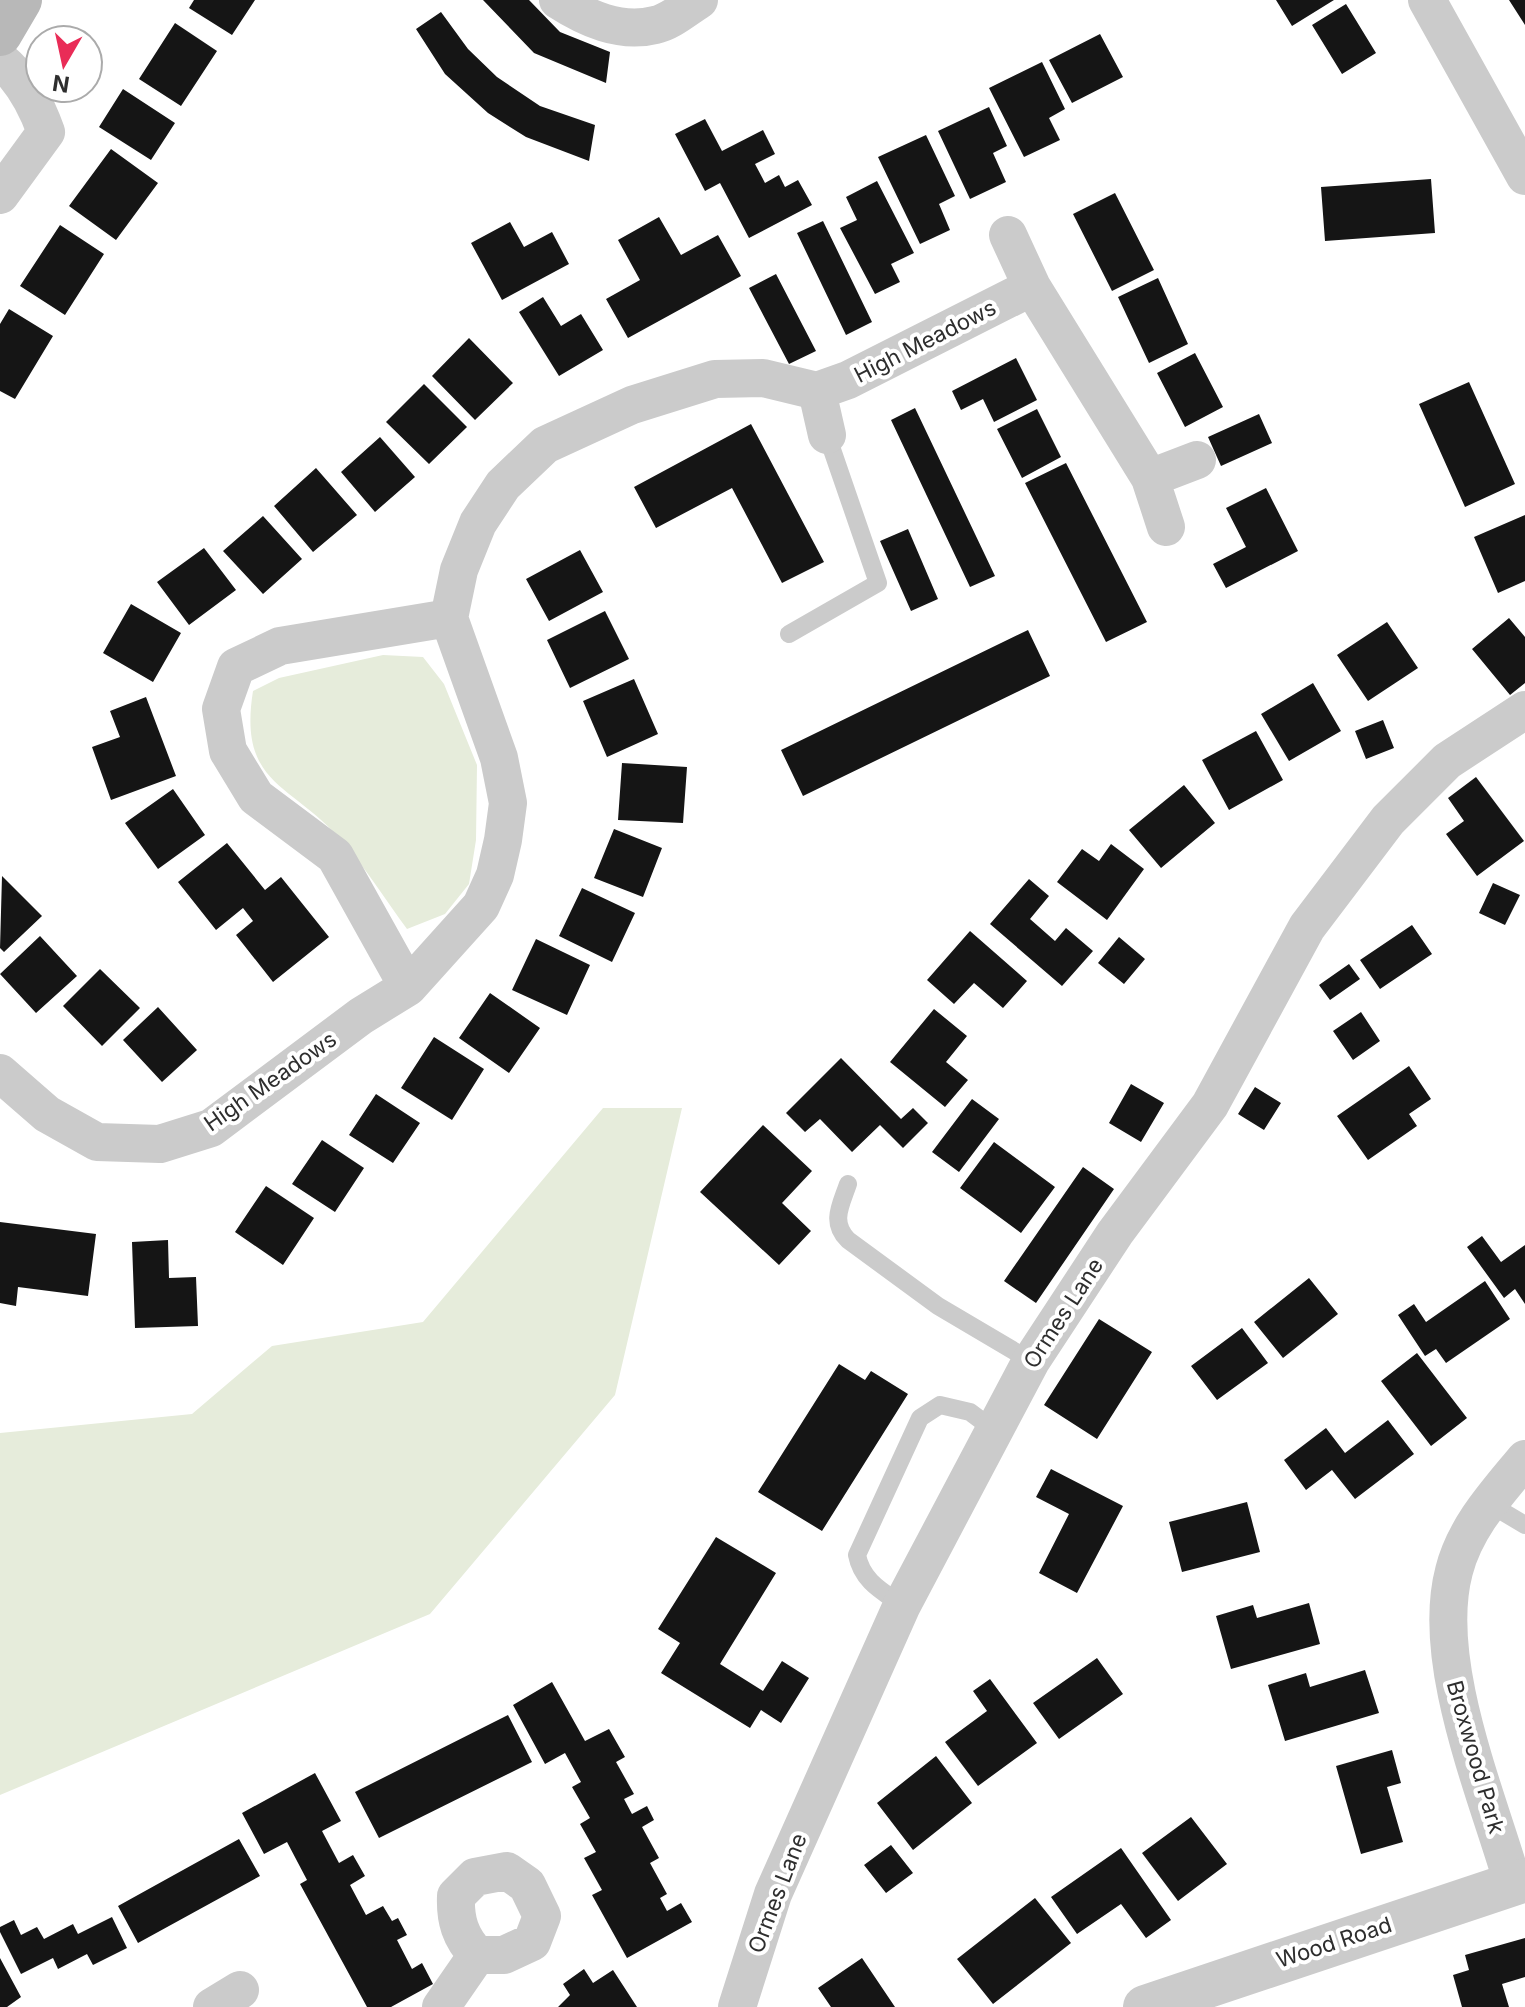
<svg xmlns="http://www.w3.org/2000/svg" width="1525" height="2007" viewBox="0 0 1525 2007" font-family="Inter,sans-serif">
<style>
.green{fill:#e6ecdb}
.building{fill:#151515}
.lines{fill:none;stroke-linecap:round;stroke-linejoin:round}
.service{stroke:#cbcbcb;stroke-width:18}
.minor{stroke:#cbcbcb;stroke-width:38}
.tertiary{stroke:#cbcbcb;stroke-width:44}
.secondary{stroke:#b8b8b8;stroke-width:44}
.labels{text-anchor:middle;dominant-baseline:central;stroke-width:8;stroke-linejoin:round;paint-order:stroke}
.street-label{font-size:22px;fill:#2e2e2e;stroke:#fff}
</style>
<rect width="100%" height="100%" fill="#fff"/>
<path class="green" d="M 383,655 L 423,657 L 444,684 L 477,765 L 476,840 L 469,884 L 445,914 L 407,929 C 385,899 365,867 340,839 C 291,783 238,785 253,691 L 279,678 Z
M 603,1108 L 682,1108 L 615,1395 L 430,1614 L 0,1795 L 0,1433 L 192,1414 L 272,1346 L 423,1322 Z"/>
<path class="building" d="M 194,0 L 255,0 L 232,35 L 189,8 Z
M 483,0 L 529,0 L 560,32 L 610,52 L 606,83 L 534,53 Z
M 1276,0 L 1334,0 L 1292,26 Z
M 1509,0 L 1525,0 L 1525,25 Z
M 1346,4 L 1376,53 L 1342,74 L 1312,25 Z
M 441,12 L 468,49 L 497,77 L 540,106 L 595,125 L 589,161 L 526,137 L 488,113 L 445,74 L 416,29 Z
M 175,23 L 217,51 L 181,106 L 139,79 Z
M 1100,34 L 1123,77 L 1072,103 L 1049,60 Z
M 1042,62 L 1065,109 L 1049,118 L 1060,140 L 1024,157 L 989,88 Z
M 123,89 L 175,123 L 151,160 L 99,127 Z
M 989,107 L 1007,146 L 993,153 L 1006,182 L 970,199 L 938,131 Z
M 705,119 L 722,151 L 763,130 L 775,154 L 755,164 L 765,183 L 779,175 L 785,187 L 798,180 L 812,205 L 749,238 L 720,183 L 705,191 L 675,134 Z
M 926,135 L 955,196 L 939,204 L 950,230 L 920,244 L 878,157 Z
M 111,149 L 158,183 L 116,240 L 69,206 Z
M 1431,179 L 1435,233 L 1325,241 L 1321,187 Z
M 877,181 L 914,253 L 891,264 L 900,282 L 875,294 L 840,228 L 857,220 L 846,197 Z
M 1115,193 L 1154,270 L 1112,291 L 1073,214 Z
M 659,217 L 681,255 L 718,235 L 741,276 L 628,338 L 606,299 L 640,280 L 618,240 Z
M 823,221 L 872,322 L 846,335 L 797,233 Z
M 510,222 L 524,247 L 552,232 L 569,264 L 502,300 L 471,243 Z
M 60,225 L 104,254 L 65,315 L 20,286 Z
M 776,274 L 816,351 L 789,364 L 749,288 Z
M 1158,278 L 1188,344 L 1149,363 L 1118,297 Z
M 543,297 L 561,326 L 581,314 L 603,350 L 559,376 L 519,312 Z
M 9,309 L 53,336 L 15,399 L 0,391 L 0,324 Z
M 469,338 L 513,383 L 475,420 L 432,376 Z
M 1195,353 L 1223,407 L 1185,427 L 1157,373 Z
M 1016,358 L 1037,400 L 994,422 L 983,399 L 961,410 L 952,391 Z
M 1469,382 L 1515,484 L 1465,507 L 1419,404 Z
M 424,384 L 467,427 L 429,464 L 386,422 Z
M 915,408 L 995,576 L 970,587 L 891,420 Z
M 1037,409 L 1061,457 L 1022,478 L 997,429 Z
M 1259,414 L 1272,443 L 1221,466 L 1208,437 Z
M 751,424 L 824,562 L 782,583 L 732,488 L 656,528 L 634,487 Z
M 380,437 L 415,477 L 375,512 L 341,472 Z
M 1066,463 L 1147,622 L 1106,642 L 1025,483 Z
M 316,468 L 357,515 L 313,552 L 274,506 Z
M 1266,488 L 1298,551 L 1226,588 L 1213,564 L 1246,547 L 1226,508 Z
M 1525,515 L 1525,581 L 1498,593 L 1474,537 Z
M 263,516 L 302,559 L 263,594 L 223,551 Z
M 908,529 L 938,599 L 911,611 L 880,541 Z
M 204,548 L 236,590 L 189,625 L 157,582 Z
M 580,550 L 603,592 L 549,621 L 526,579 Z
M 131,604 L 181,633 L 153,682 L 103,653 Z
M 605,611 L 629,659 L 570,688 L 547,640 Z
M 1509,618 L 1525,637 L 1525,683 L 1510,695 L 1472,649 Z
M 1387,622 L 1418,668 L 1368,701 L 1337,655 Z
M 1028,630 L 1050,676 L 803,796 L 781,750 Z
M 634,679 L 658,734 L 607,757 L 583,701 Z
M 1313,683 L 1341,731 L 1289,761 L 1261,714 Z
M 146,697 L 176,776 L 111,800 L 92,747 L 120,737 L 110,711 Z
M 1383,720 L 1394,748 L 1366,759 L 1355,731 Z
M 1256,731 L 1283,780 L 1229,810 L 1202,760 Z
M 622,763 L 687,767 L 683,823 L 618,820 Z
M 1476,777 L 1524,841 L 1477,876 L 1446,834 L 1464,821 L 1448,798 Z
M 1184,785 L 1215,823 L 1161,868 L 1129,830 Z
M 173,789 L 205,835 L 158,869 L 125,823 Z
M 614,829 L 662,848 L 643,897 L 594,878 Z
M 227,843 L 265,890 L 281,877 L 329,937 L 273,982 L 236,935 L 253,921 L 243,908 L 216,930 L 178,882 Z
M 1111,844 L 1144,869 L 1107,920 L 1057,882 L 1082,849 L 1099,861 Z
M 2,876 L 42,916 L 4,952 L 0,948 Z
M 1029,879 L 1049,896 L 1030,919 L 1055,941 L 1066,928 L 1093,951 L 1062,986 L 990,924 Z
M 1493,883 L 1520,895 L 1505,925 L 1479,913 Z
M 582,888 L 635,913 L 612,962 L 559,936 Z
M 1412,925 L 1432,954 L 1380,989 L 1360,960 Z
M 970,931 L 1027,981 L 1003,1008 L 974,983 L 954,1004 L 927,980 Z
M 40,936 L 77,976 L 36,1013 L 0,974 Z
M 1119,937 L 1145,959 L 1124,984 L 1098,963 Z
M 536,939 L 590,965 L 567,1015 L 512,990 Z
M 1349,964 L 1360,979 L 1330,1000 L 1319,985 Z
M 100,969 L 140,1008 L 102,1046 L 63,1006 Z
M 490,993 L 540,1028 L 509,1073 L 459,1038 Z
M 158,1007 L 197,1050 L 162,1082 L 123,1040 Z
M 934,1009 L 967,1036 L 946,1062 L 968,1080 L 945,1107 L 890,1062 Z
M 1361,1012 L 1380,1041 L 1353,1060 L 1333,1031 Z
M 434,1037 L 484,1069 L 452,1120 L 401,1088 Z
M 841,1058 L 901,1119 L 913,1108 L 928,1123 L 903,1148 L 880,1125 L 852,1152 L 820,1119 L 805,1132 L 786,1113 Z
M 1409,1066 L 1431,1099 L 1409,1114 L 1417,1126 L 1368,1160 L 1337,1116 Z
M 1131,1084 L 1164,1103 L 1141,1142 L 1109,1123 Z
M 1255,1087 L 1281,1103 L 1264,1130 L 1238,1114 Z
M 376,1094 L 420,1123 L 393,1163 L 349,1135 Z
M 972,1099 L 999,1119 L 959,1172 L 932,1152 Z
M 763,1125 L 812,1171 L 782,1203 L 811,1231 L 779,1265 L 700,1192 Z
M 322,1140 L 364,1168 L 335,1212 L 292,1184 Z
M 994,1142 L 1055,1187 L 1021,1233 L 960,1188 Z
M 1083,1167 L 1114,1189 L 1036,1303 L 1004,1281 Z
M 266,1186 L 314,1218 L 283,1265 L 235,1232 Z
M 0,1222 L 96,1234 L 88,1296 L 18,1287 L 16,1306 L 0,1303 Z
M 1482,1236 L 1501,1262 L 1525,1245 L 1525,1304 L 1515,1289 L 1504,1298 L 1467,1247 Z
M 168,1240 L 169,1278 L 196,1277 L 198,1326 L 135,1328 L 132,1242 Z
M 1309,1278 L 1338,1314 L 1283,1358 L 1254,1322 Z
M 1485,1281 L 1510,1319 L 1446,1363 L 1436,1349 L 1425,1356 L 1398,1315 L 1414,1304 L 1426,1322 Z
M 1099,1319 L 1152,1352 L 1097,1439 L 1044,1405 Z
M 1242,1328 L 1268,1363 L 1217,1400 L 1191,1366 Z
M 1417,1353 L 1467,1418 L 1431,1446 L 1381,1381 Z
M 839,1364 L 865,1380 L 871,1371 L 908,1394 L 822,1531 L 758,1492 Z
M 1388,1420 L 1414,1454 L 1355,1499 L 1332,1470 L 1306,1490 L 1284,1460 L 1326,1428 L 1345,1453 Z
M 1051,1469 L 1123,1506 L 1077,1593 L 1039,1573 L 1069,1514 L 1036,1497 Z
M 1247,1502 L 1260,1552 L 1182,1572 L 1169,1522 Z
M 716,1537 L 776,1573 L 720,1664 L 763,1691 L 782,1661 L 809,1678 L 781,1723 L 761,1710 L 750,1728 L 661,1673 L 680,1643 L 658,1629 Z
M 1309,1603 L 1320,1644 L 1231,1669 L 1216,1616 L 1253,1605 L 1257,1618 Z
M 1097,1658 L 1123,1694 L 1059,1739 L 1033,1703 Z
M 1365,1670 L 1379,1713 L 1285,1741 L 1268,1685 L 1306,1673 L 1310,1687 Z
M 990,1679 L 1037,1743 L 978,1786 L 945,1742 L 987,1711 L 973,1691 Z
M 552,1682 L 585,1741 L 609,1729 L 625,1757 L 616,1762 L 634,1794 L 624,1799 L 632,1814 L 647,1806 L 654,1820 L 642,1827 L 659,1858 L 650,1863 L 667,1894 L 660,1898 L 667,1911 L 681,1903 L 692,1922 L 627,1958 L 592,1895 L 602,1890 L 584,1858 L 596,1852 L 580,1824 L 590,1818 L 572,1787 L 581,1782 L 565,1753 L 545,1764 L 513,1705 Z
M 508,1715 L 532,1762 L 379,1838 L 355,1792 Z
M 1392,1750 L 1401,1783 L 1387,1787 L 1403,1842 L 1361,1854 L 1336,1766 Z
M 936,1756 L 972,1803 L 913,1850 L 877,1803 Z
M 315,1773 L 341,1821 L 322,1831 L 339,1863 L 353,1855 L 365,1876 L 350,1885 L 366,1915 L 383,1906 L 392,1921 L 398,1918 L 407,1935 L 397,1940 L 412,1969 L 422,1963 L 433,1984 L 391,2007 L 367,2007 L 300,1884 L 307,1880 L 287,1842 L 264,1854 L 242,1813 Z
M 1191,1817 L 1227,1864 L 1178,1901 L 1142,1853 Z
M 239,1839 L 260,1876 L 138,1943 L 118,1906 Z
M 891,1845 L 913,1873 L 886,1893 L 864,1865 Z
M 1121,1848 L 1171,1920 L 1146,1938 L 1121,1904 L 1077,1934 L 1051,1897 Z
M 1035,1898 L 1071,1943 L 993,2004 L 957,1959 Z
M 112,1917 L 127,1948 L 93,1965 L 87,1954 L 58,1969 L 53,1958 L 21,1974 L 0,1932 L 0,1927 L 14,1920 L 21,1935 L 37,1927 L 44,1939 L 73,1924 L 78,1934 Z
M 1525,1938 L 1525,1977 L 1502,1984 L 1509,2007 L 1462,2007 L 1453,1975 L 1469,1970 L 1465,1955 Z
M 0,1958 L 21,1997 L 7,2007 L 0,2007 Z
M 862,1958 L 895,2007 L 831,2007 L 818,1988 Z
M 584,1969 L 593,1983 L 613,1970 L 637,2007 L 558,2007 L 570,1995 L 563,1984 Z"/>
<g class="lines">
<path class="service" d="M 789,634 L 878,583 L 827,435
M 848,1184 C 841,1205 830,1222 848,1240 L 938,1306 L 1031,1361
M 1488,1503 L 1525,1525
M 902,1605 C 882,1591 862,1581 857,1555 L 920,1418 L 940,1405 L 970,1412 L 994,1430"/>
<path class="minor" d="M 558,0 C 586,18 620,34 655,25 C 670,22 686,8 699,0
M 1427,0 L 1525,176
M 0,60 C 23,79 36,104 46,132 L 0,195
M 1008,235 L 1032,287
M 817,391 L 827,435
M 1150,478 L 1197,460
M 408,987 L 335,856 L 256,797 L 228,751 L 221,709 L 236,667 L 280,646 L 449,618
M 0,1073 L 47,1114 L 97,1142 L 160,1144 L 211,1128 L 361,1016 L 408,987 L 481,906 L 495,875 L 503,840 L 508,803 L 499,758 L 449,618 L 459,570 L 478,523 L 503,485 L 545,445 L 632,405 L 715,379 L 763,378 L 817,391 L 848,380 L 1032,287 L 1150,478 L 1166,527
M 507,1871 L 527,1885 L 542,1916 L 532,1942 L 504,1955 L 477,1955 C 460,1937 455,1920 456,1896 L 475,1877 Z
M 1513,1884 C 1487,1794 1430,1662 1454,1571 C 1465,1527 1497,1493 1525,1459
M 212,2007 L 240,1990
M 441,2007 L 477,1955
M 737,2007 L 773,1894 L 902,1605 L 1031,1361 L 1115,1233 L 1210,1105 L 1307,927 L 1388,820 L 1447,761 L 1525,710"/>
<path class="tertiary" d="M 1145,2007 L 1525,1880"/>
<path class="secondary" d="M 0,34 L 20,0"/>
</g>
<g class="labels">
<g class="street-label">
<text transform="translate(925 341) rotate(-27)">High Meadows</text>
<text transform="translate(270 1081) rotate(-35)">High Meadows</text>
<text transform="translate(1063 1313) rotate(-57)">Ormes Lane</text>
<text transform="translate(1476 1757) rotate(74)">Broxwood Park</text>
<text transform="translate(777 1893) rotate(-69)">Ormes Lane</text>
<text transform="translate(1334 1942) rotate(-18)">Wood Road</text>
</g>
</g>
<g transform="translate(64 64) rotate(189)"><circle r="38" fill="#ffffff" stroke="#ababab" stroke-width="2"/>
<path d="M0-6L14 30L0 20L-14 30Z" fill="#e92c57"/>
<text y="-12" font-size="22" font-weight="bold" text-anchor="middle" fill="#2e2e2e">N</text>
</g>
</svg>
